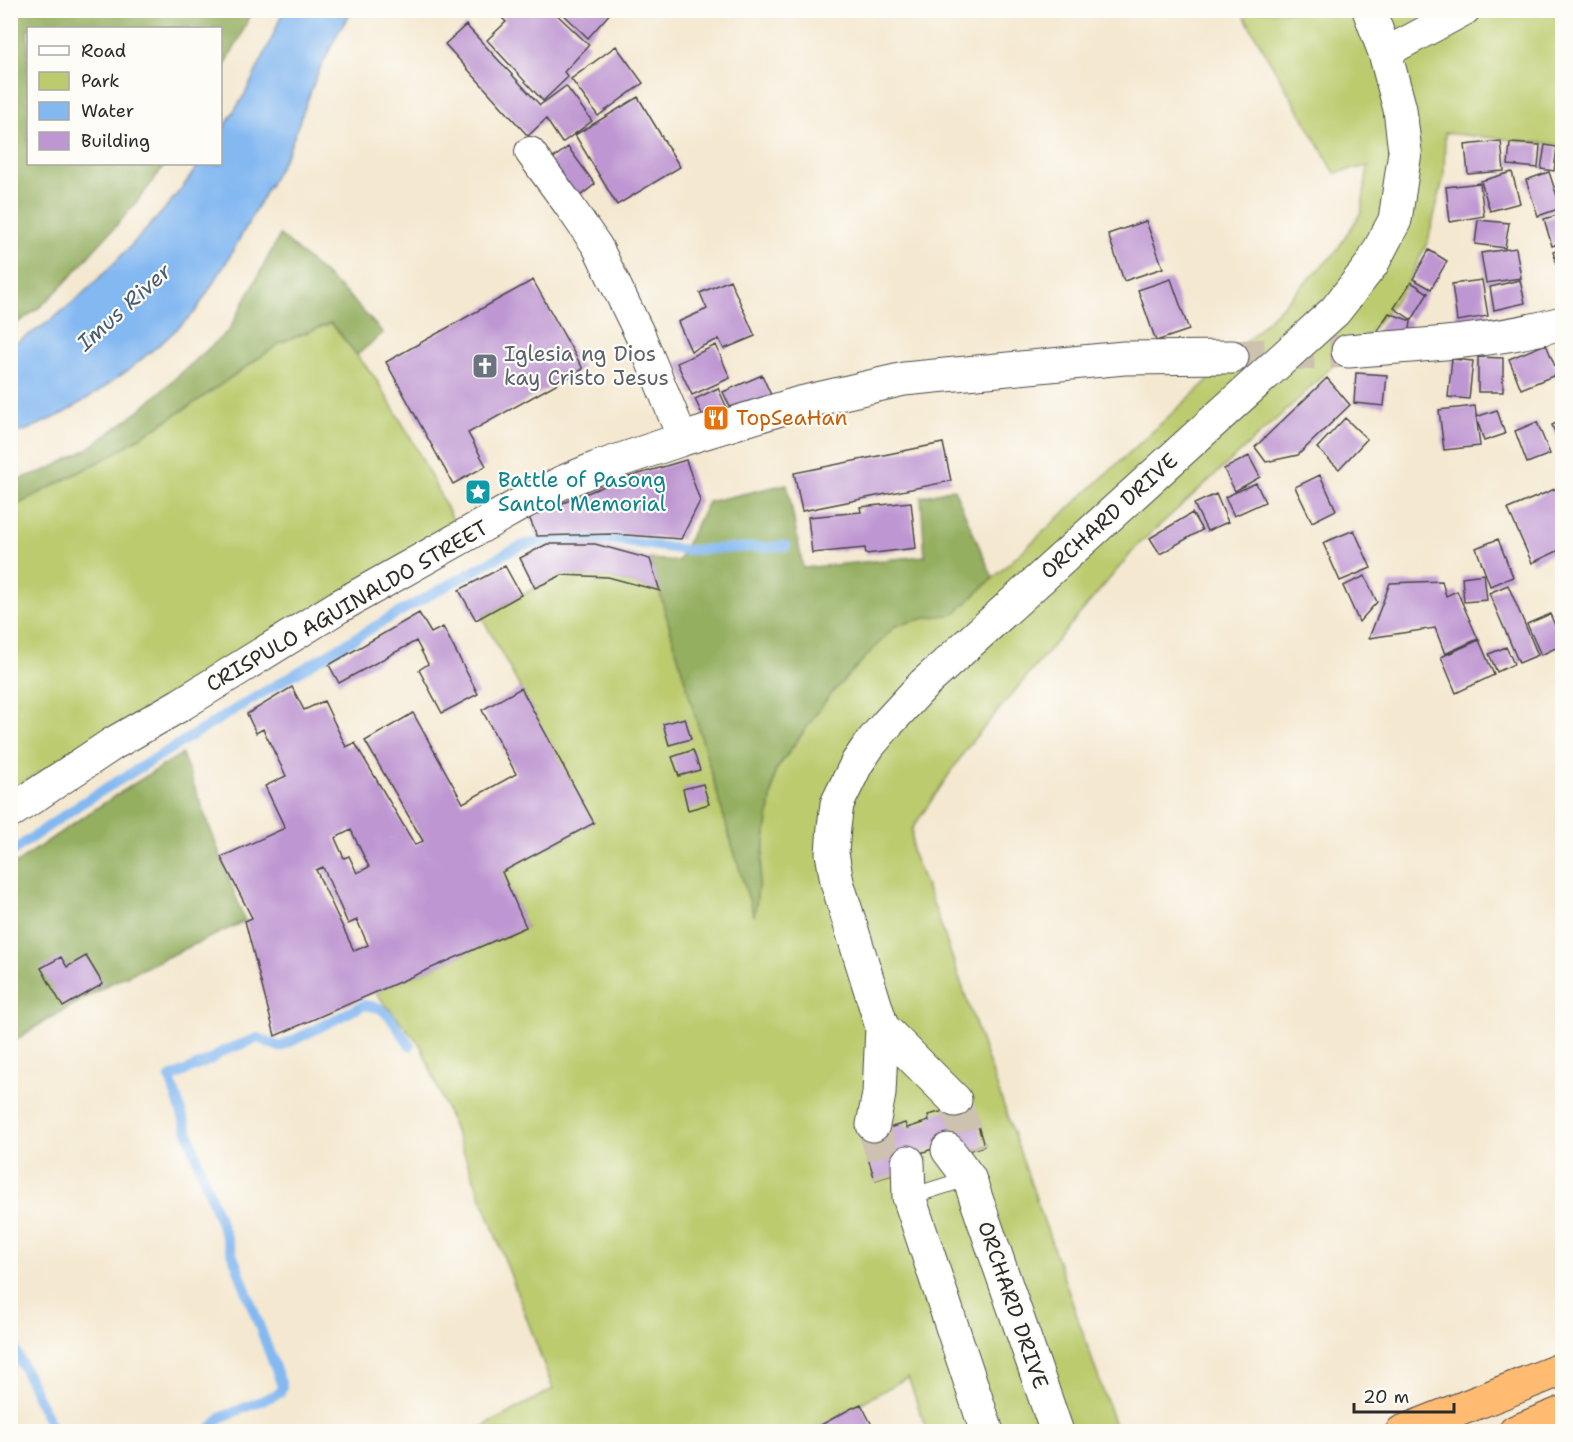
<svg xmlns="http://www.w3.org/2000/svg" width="1573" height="1442" viewBox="0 0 1573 1442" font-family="'Shantell Sans',sans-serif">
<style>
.green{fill:#bbcb6d;stroke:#737b4c;stroke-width:1.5}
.forest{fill:#94af60;stroke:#606d46;stroke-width:1.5}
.water{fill:#83b8f1;stroke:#57728e;stroke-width:1.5}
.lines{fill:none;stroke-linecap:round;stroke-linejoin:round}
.stream{stroke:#83b8f1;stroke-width:10}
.building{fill:#be96d2;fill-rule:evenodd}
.tertiary-tunnel{stroke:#ccc2af;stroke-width:33;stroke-dasharray:33 16;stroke-linecap:butt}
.service-casing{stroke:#494744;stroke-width:17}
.minor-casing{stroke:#494744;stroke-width:32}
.tertiary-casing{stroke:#494744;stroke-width:35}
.trunk-casing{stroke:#494744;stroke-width:35}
.service{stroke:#fff;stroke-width:15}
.minor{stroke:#fff;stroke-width:30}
.tertiary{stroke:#fff;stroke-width:33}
.trunk{stroke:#ffbb71;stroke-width:33}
.tertiary-bridge-casing{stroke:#494744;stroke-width:35;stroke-linecap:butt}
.tertiary-bridge{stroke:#fff;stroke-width:33}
.labels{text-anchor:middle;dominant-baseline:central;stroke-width:4.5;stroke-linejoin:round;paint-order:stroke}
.worship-label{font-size:21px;fill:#5b616d;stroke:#fdfcf7;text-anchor:start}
.food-label{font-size:21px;fill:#c56008;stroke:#fdfcf7;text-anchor:start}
.culture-label{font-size:21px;fill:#0d838f;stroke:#fdfcf7;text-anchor:start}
.street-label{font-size:21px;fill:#2b2b2b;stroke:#fdfcf7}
.water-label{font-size:22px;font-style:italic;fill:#4a5c70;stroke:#fdfcf7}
</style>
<rect width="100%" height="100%" fill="#fdfcf7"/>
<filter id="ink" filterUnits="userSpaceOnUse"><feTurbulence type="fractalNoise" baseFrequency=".0167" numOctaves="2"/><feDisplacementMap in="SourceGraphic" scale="12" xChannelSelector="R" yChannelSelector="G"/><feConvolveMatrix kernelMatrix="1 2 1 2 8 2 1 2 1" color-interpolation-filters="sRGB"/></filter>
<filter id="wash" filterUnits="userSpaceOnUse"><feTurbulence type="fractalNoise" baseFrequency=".008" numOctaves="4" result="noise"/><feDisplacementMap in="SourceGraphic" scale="24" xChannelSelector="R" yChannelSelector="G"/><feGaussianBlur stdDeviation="1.35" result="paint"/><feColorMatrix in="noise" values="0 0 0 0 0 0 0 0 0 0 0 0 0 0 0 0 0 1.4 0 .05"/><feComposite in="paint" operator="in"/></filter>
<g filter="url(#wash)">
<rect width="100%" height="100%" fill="#f4e8d0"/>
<path class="green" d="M 1241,11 L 1562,11 L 1562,145 L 1445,133 L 1444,176 L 1428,241 L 1405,288 L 1368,335 L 1348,351 L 1305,393 L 1138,545 L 969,745 L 912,829 L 912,852 L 936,911 L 1117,1431 L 927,1431 L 908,1377 L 811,1431 L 475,1431 L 553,1389 L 484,1204 L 421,1046 L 375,992 L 526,927 L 502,872 L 593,823 L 482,617 L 535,588 L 562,575 L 608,577 L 660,591 L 730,838 L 754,915 L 775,772 L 829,696 L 895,626 L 925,618 L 954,614 L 1204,384 L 1335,253 L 1361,213 L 1368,166 L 1335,173 Z
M 331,323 L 376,379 L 411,438 L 455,524 L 15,787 L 11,776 L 11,508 L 110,456 L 191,405 L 282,342 Z"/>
<path class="forest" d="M 11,10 L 251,11 L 241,36 L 221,72 L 220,28 L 28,28 L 28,164 L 165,164 C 145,194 120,222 95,249 C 70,277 45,309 11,326 Z
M 280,235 L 347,294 L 383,333 L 357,355 L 331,323 L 282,342 L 191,405 L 110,456 L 11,508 L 11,482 L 49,469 L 86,450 L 139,411 L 229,330 Z
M 787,484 L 803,568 L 925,556 L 921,497 L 954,489 L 993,578 L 954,614 L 925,618 L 895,626 L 829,696 L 775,771 L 754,917 L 730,838 L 650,559 L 678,561 L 708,502 Z
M 182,754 L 245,921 L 109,984 L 45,1021 L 11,1043 L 10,868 C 66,827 123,790 182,754 Z"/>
<path class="water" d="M 283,11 L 352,11 L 339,31 L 316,77 L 289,150 L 227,261 L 195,312 L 165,340 L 127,371 L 96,393 L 64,413 L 29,429 L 11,435 L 11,345 C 55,323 91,287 125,252 C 152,224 178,196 199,164 L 220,164 L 221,132 L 245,94 L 269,45 Z"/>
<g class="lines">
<path class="stream" d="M 10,853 L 27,841 L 82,803 L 239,707 L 396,614 L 508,552 L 523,545 L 554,540 L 615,540 L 686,550 L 786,546
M 10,1339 L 54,1432
M 212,1432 L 212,1427 L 222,1417 L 280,1393 L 282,1386 L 201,1171 L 170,1078 L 210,1060 L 223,1051 L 258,1038 L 280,1047 L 364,1005 L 380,1008 L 390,1017 L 410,1046"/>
</g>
<g id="blocks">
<path class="building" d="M 494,10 L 552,10 L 589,45 L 564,72 L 568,77 L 543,101 L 487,40 L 506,22 Z
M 559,10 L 613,10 L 588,38 Z
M 466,25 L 540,105 L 566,86 L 592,121 L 562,143 L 546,119 L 528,136 L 445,44 Z
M 616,46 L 643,83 L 598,116 L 571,79 Z
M 638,97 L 680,167 L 617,205 L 575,135 Z
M 1501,141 L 1504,171 L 1468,174 L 1465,145 Z
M 1510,143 L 1540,145 L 1538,168 L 1508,165 Z
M 1545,145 L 1557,147 L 1554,171 L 1541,169 Z
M 568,147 L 595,184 L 575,200 L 547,163 Z
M 1562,170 L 1562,184 L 1557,173 Z
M 1512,172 L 1520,203 L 1490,211 L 1481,181 Z
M 1549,172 L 1561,208 L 1538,216 L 1526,180 Z
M 1480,183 L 1484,216 L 1450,222 L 1446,187 Z
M 1561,214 L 1562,218 L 1562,243 L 1552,246 L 1544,219 Z
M 1478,220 L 1509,223 L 1505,248 L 1475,244 Z
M 1146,221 L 1163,268 L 1124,281 L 1108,234 Z
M 1516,248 L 1521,278 L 1486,283 L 1481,253 Z
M 1562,249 L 1562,282 L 1553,252 Z
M 1429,250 L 1447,261 L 1431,289 L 1413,279 Z
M 1171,279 L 1189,330 L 1156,341 L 1138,290 Z
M 533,280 L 583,369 L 468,433 L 486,466 L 453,484 L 386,362 Z
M 730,280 L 755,336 L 724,349 L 719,339 L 691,351 L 678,322 L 707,309 L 700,293 Z
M 1482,280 L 1488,316 L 1457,321 L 1452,284 Z
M 1520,280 L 1525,303 L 1494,310 L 1490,287 Z
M 1411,282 L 1428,293 L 1412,320 L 1394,308 Z
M 1389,313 L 1411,321 L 1409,338 L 1375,334 Z
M 1546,344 L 1558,374 L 1521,389 L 1509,359 Z
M 716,345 L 730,378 L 692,395 L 677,363 Z
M 1562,346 L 1562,365 L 1556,349 Z
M 1478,357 L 1503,358 L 1503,392 L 1478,392 Z
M 1452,359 L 1473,361 L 1469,399 L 1448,397 Z
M 1356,373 L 1387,375 L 1384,406 L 1354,403 Z
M 762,375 L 775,404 L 737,422 L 723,392 Z
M 1327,378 L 1350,405 L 1298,455 L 1266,462 L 1255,447 Z
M 718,388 L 731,417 L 708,427 L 695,399 Z
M 1475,406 L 1480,446 L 1444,450 L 1439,410 Z
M 1497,410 L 1505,434 L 1484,441 L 1476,417 Z
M 1345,418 L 1367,439 L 1339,469 L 1317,448 Z
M 1562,420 L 1562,449 L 1552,425 Z
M 1537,422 L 1550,454 L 1527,463 L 1515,431 Z
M 943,443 L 951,481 L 802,511 L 794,473 Z
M 1249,456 L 1260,477 L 1235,491 L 1224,469 Z
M 686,460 L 700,501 L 681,539 L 613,534 L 537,536 L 529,517 L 619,480 Z
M 1320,475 L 1336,510 L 1312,522 L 1295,487 Z
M 1256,483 L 1265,502 L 1234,516 L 1225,497 Z
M 1562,486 L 1562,549 L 1532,563 L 1508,509 Z
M 1216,494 L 1228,522 L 1207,531 L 1194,504 Z
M 911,502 L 916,548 L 866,554 L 865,548 L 812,553 L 808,517 L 861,512 L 860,507 Z
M 1192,513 L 1202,530 L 1160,554 L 1150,538 Z
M 1354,530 L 1371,568 L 1340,581 L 1323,543 Z
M 1498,539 L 1513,577 L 1490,586 L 1476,548 Z
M 547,544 L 595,544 L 650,559 L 660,591 L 608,577 L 562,575 L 535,588 L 520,558 Z
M 505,566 L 521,595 L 476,620 L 459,590 Z
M 1484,574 L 1487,600 L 1464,602 L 1462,577 Z
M 1365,576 L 1377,602 L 1359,622 L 1343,586 Z
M 1442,581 L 1446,596 L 1457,591 L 1478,639 L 1445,654 L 1435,628 L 1369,638 L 1390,583 Z
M 1508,585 L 1538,655 L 1519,663 L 1489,593 Z
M 419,613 L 431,633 L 443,627 L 478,694 L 442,713 L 419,670 L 428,664 L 416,641 L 339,683 L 329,665 Z
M 1550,614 L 1562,641 L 1562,645 L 1541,655 L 1527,624 Z
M 1479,640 L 1494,675 L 1456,693 L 1441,657 Z
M 1506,647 L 1514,664 L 1497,672 L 1489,654 Z
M 292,687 L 304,710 L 324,701 L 346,747 L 355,743 L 415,845 L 423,841 L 365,741 L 413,713 L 463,803 L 516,774 L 482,710 L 521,688 L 594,823 L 502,872 L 526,927 L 275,1036 L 245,921 L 252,918 L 221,857 L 285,828 L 265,786 L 286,776 L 263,729 L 256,733 L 247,714 ZM 351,830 L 369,867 L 357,873 L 349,856 L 344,858 L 335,838 ZM 323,867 L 348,924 L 357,920 L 368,945 L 354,951 L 316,870 Z
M 685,718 L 691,739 L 669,745 L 663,724 Z
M 693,750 L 700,770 L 679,776 L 672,757 Z
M 703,784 L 709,804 L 688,810 L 683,789 Z
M 86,956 L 103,984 L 63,1007 L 41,968 L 61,957 L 67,967 Z
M 969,1095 L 984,1146 L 958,1154 L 938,1147 L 915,1155 L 902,1172 L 875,1180 L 859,1130 L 889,1128 L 905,1123 L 907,1128 L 929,1121 L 928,1115 L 944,1111 Z
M 861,1404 L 875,1431 L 810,1431 L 852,1408 Z"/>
</g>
</g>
<g filter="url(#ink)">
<use href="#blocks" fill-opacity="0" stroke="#494744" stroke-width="1.5"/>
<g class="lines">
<path class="tertiary-tunnel" d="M 1232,357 L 1348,351
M 955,1100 L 971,1150
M 873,1125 L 889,1176"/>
<g class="service-casing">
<path id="service" d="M 909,1197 L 969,1178"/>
</g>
<g class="minor-casing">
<path id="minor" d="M 1385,53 L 1465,10
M 530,152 L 568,204 L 597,246 L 640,335 L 683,439"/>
</g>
<g class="tertiary-casing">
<path id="tertiary" d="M 1369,10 L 1385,53 L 1400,109 L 1405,152
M 1348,351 C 1420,345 1493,342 1562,323
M 10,812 L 114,743 L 180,705 L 338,607 L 517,506 L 561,483 L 597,468 L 683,439 L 800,403 L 904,379 L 1124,358 L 1232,357
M 882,1027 L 955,1100
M 873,1125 L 879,1094 L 882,1027 L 837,882 L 832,853 L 834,827 L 837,804 L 857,763 L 870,744 L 887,724 L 924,684
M 948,1150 L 969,1178 L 1057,1432
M 908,1162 L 909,1197 L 987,1432"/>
</g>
<g class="trunk-casing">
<path id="trunk" d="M 1402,1432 L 1562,1369
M 1515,1432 L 1562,1413"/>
</g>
<use href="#service" class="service"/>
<use href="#minor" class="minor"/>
<use href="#tertiary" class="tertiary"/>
<use href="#trunk" class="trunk"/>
<g class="tertiary-bridge-casing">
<path id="tertiary-bridge" d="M 924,684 L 1335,311 L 1372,264 L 1395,220 L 1405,152"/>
</g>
<use href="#tertiary-bridge" class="tertiary-bridge"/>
</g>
</g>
<defs>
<g id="church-square" transform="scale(1.35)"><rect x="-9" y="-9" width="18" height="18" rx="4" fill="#6b7280" stroke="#fdfcf7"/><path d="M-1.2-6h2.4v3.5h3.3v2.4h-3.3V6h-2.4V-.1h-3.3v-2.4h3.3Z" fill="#fff"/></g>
<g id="restaurant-square" transform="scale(1.35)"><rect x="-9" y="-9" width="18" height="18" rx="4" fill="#e8710a" stroke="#fdfcf7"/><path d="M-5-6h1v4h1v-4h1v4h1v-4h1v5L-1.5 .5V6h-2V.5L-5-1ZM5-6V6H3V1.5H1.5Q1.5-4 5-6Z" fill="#fff"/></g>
<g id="sight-square" transform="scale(1.35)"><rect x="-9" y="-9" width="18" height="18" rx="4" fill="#0f9aa8" stroke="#fdfcf7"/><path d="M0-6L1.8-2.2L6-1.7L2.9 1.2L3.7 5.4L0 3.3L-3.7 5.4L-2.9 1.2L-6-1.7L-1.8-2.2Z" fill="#fff"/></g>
</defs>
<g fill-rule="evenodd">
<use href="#church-square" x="485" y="366"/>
<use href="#restaurant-square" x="716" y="418"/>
<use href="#sight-square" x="478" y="492"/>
</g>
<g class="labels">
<g class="worship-label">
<text x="504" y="354">Iglesia ng Dios<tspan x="504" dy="24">kay Cristo Jesus</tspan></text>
</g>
<g class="food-label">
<text x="736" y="418">TopSeaHan</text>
</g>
<g class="culture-label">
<text x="498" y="480">Battle of Pasong<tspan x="498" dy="24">Santol Memorial</tspan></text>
</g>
<g class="street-label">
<text transform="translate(1109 516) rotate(-42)">ORCHARD DRIVE</text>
<text transform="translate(347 606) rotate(-30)">CRISPULO AGUINALDO STREET</text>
<text transform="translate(1013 1305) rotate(71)">ORCHARD DRIVE</text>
</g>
<g class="water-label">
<text transform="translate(124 307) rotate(-42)">Imus River</text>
</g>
</g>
<rect width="1573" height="1442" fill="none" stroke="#fdfcf7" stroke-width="36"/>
<rect x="27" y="27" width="195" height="138" fill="#fdfcf7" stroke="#a9a8a5" stroke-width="1.5"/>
<rect x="39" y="46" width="30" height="9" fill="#ffffff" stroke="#a9a8a5" stroke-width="1.5"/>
<text x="81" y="57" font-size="18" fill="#2b2b2b">Road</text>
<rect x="39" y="72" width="30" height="18" fill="#bbcb6d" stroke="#a9a8a5" stroke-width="1.5"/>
<text x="81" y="87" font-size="18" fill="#2b2b2b">Park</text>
<rect x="39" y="102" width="30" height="18" fill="#83b8f1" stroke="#a9a8a5" stroke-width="1.5"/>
<text x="81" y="117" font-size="18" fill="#2b2b2b">Water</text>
<rect x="39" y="132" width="30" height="18" fill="#be96d2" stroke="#a9a8a5" stroke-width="1.5"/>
<text x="81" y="147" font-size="18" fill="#2b2b2b">Building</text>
<path d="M1354 1403v9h100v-9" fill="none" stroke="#2b2b2b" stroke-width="3"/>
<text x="1363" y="1403" font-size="18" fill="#2b2b2b" stroke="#fdfcf7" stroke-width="4.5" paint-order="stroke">20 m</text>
</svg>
